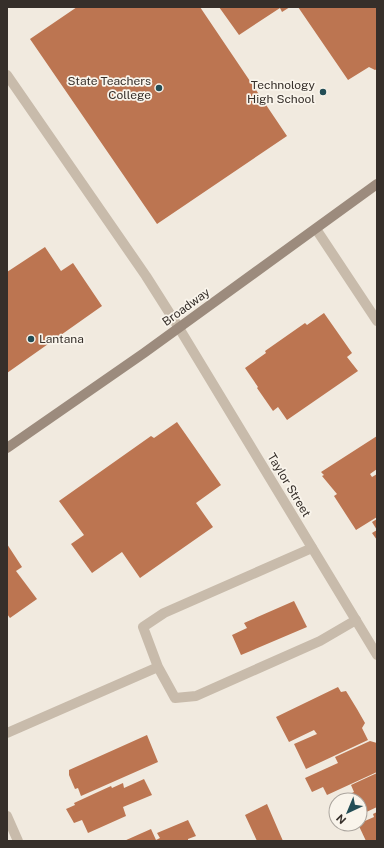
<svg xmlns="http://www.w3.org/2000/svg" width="384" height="848" viewBox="0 0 384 848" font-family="'Public Sans',sans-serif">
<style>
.building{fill:#bc7551}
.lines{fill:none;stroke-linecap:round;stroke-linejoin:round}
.service{stroke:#c8bbab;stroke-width:10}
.minor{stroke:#c8bbab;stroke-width:10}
.tertiary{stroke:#c8bbab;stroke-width:10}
.secondary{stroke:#9c8b7d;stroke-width:10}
.poi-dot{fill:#234d55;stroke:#f9f4eb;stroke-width:1.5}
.labels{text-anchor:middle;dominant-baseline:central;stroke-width:3.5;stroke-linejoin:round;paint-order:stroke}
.poi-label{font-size:12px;fill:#362f2a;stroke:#f9f4eb;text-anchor:end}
.street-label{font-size:12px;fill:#362f2a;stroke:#f9f4eb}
</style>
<rect width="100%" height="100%" fill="#f1eadf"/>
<path class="building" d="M 77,7 L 200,7 L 287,136 L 157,224 L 30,39 Z
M 219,7 L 290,7 L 282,12 L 280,8 L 239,35 Z
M 298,7 L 377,7 L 377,69 L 375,70 L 369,67 L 348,80 Z
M 45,247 L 61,271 L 73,263 L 102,306 L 7,373 L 7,272 Z
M 324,313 L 352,353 L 347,357 L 358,371 L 287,420 L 278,407 L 273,411 L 257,388 L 258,387 L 245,368 L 266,353 L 265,351 L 305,323 L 307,325 Z
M 177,422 L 221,485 L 196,503 L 213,527 L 140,578 L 122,552 L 92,573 L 71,544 L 84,535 L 59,501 L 151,436 L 154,438 Z
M 377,436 L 377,469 L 370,474 L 372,477 L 377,474 L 377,517 L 356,530 L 334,496 L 337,494 L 322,476 L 324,475 L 321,472 Z
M 377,519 L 377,540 L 372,533 L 377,530 L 372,522 Z
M 7,544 L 22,567 L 16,571 L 37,599 L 10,618 L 7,614 Z
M 294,601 L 307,627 L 241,655 L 232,635 L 247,628 L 244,623 Z
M 338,687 L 341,692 L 346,691 L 357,709 L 365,723 L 362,728 L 368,740 L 306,769 L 294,744 L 317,734 L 314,730 L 289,742 L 276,717 Z
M 147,735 L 158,762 L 81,796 L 78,788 L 75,789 L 69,775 L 69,770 Z
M 370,741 L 377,743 L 377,772 L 327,795 L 323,787 L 312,792 L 305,778 L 338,763 L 335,757 Z
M 377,773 L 377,807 L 360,815 L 360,800 L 337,800 L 354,792 L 351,785 Z
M 144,779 L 152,795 L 123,807 L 126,816 L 88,833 L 82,820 L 74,823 L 66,809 L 75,805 L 74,803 L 111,786 L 112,788 L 123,783 L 124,788 Z
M 267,804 L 283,841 L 257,841 L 245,815 Z
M 377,812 L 377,841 L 366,841 L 358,824 L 374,817 L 373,814 Z
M 188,820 L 196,836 L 188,839 L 188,841 L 124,841 L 151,829 L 156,840 L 160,838 L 157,833 Z"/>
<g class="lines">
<path class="service" d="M 7,75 L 146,276 L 179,328
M 316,229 L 377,321
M 158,667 L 175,698 L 196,696 L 320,641 L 356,620
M 7,733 L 158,667 L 143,627 L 164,613 L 312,548"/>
<path class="minor" d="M 179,328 L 377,655"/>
<path class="tertiary" d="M 7,816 L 18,841"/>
<path class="secondary" d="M 7,448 L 144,353 L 377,184"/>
</g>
<g class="poi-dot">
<circle cx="159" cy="88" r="4"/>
<circle cx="323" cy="92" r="4"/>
<circle cx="31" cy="339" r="4"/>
</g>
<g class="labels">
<g class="poi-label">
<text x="151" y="81">State Teachers<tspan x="151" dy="14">College</tspan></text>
<text x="315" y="85">Technology<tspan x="315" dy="14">High School</tspan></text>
<text x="39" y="339" text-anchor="start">Lantana</text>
</g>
<g class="street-label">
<text transform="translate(186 307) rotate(-36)">Broadway</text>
<text transform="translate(289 485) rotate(59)">Taylor Street</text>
</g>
</g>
<rect width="384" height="848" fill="none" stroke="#362f2a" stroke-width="16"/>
<g transform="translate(348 812) rotate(224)"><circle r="19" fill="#f9f4eb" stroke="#aba59e"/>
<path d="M0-3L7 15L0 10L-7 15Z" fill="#234d55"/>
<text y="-6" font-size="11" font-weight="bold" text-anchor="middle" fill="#362f2a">N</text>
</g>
</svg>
